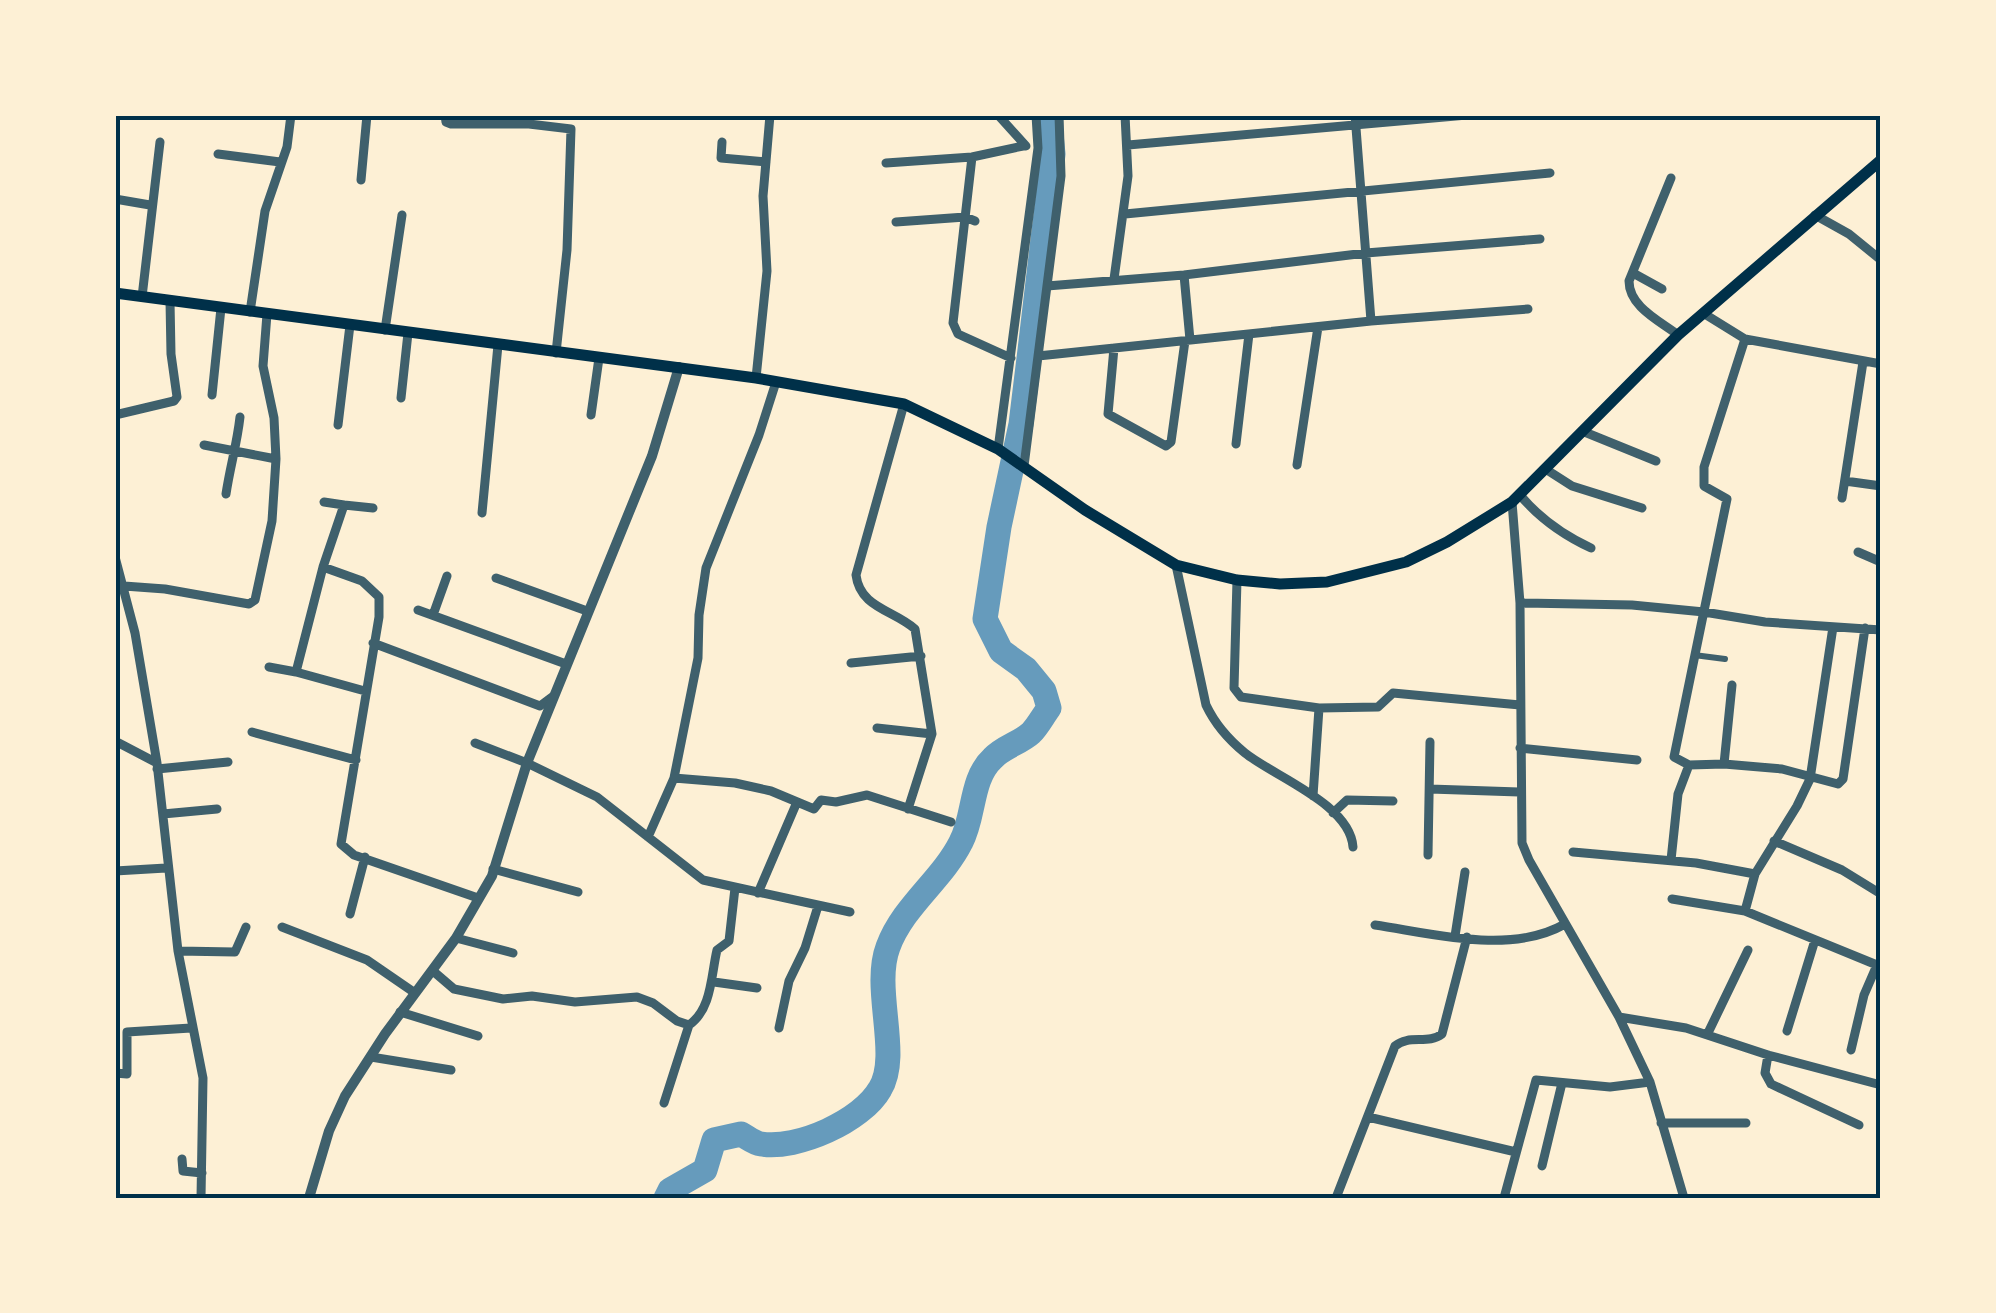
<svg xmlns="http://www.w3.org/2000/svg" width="1996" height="1313" viewBox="0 0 1996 1313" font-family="Rubik,sans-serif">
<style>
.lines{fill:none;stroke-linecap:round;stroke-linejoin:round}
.river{stroke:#669bbc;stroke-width:25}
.pedestrian{stroke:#3f606c;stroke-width:6}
.minor{stroke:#3f606c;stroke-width:9}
.tertiary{stroke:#3f606c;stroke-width:10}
.secondary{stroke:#003049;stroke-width:11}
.neatline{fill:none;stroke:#003049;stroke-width:4}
</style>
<rect width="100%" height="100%" fill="#fdf0d5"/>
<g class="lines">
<path class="river" d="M 666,1198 L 670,1190 L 705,1170 L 714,1140 L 741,1134 C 747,1137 754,1143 761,1144 C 797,1150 862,1121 880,1089 C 901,1055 872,989 888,947 C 903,906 942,880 961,842 C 975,816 970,779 993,758 C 1003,747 1020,743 1031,733 C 1038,726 1043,716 1049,708 L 1044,691 L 1026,669 L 1001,651 L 985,619 L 999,527 L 1021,424 L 1030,350 L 1053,154 L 1049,115"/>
<path class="pedestrian" d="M 1694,655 L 1725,659"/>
<path class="minor" d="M 445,115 L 446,122 L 451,124 L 529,124 L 571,129 L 567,250 L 556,353
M 998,115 L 1026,146
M 1355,115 L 1371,321
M 722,142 L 721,158 L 766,162
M 1128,145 L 1467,115
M 218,154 L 280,162
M 972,157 L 953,323 L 958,334 L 1011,358
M 886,163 L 972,157 L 1023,146
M 1671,178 L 1629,281 C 1629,307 1660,321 1678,335
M 361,180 L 367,115
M 115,199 L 150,205
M 1125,214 L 1550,173
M 1815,215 L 1849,234 L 1881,260
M 896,222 L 965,217 L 975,221
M 1633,273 L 1662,289
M 1184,275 L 1190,340
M 1114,279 L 1128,176 L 1125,115
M 1047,286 L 1184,275 L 1366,253 L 1540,239
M 142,297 L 160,142
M 250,312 L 265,211 L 287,147 L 291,115
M 1703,313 L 1745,339 L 1881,364
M 385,330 L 402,215
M 1745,339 L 1704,467 L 1704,486 L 1727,499 L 1674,757 L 1689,765 L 1724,764 L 1782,769 L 1838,784 L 1843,779 L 1865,628
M 1114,348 L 1108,414 L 1166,446 L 1171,442 L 1185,341
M 1038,356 L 1371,321 L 1528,309
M 756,378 L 767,271 L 763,196 L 770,115
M 212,395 L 221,308
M 401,398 L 408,333
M 904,404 L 856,575 C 860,608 894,610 915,629 L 932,734 L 908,809
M 115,415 L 174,401 L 177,397 L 171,354 L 170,301
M 591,415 L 599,358
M 338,425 L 350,325
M 1582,431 L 1656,461
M 1236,444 L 1249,334
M 204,445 L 276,459
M 998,449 L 1038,148 L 1036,115
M 1297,465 L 1318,327
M 1024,466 L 1061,176 L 1059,115
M 1547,470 L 1572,486 L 1642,508
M 1845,481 L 1881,486
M 226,494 C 230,467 237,444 240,417
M 1520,495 C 1540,519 1563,535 1591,548
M 1842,498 L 1863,362
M 324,502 L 344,505
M 1512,502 L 1520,603 L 1522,843 L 1529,860 L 1619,1017 L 1650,1082 L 1684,1198
M 482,513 L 498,345
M 1858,552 L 1881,562
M 115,557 L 135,633 L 157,763 L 178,951 L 203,1078 L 201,1198
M 1176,565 L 1206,705 C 1215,724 1229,740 1245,753 C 1275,777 1350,804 1353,847
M 323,567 L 362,581 L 379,597 L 379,617 L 341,844 L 354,855 L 478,898
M 496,578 L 587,611
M 1237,580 L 1234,688 L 1241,697 L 1319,708 L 1378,707 L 1393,693 L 1520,705
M 124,586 L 165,589 L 249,604 L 255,600 L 272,521 L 276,459 L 274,418 L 263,366 L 267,314
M 1520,603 L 1632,605 L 1704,612 L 1765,622 L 1881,630
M 418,610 L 566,664
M 433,615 L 447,576
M 373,643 L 540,706 L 552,697
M 851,663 L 921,656
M 269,667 L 296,672
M 365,691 L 296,672 L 323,567 L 344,505 L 373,508
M 877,728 L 932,734
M 252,732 L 356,760
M 115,741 L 157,763
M 475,743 L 527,763 L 597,797 L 703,880 L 850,912
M 1520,748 L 1637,760
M 1724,764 L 1732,685
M 157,769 L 228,762
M 674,778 L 735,783 L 771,791 L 814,809 L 821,800 L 836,802 L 867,795 L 951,822
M 1430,789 L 1519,792
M 1313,796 L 1319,708
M 1333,813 L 1347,800 L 1393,801
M 163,814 L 217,809
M 648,837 L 674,778 L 698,658 L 699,615 L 706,568 L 759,435 L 776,382
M 1774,841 L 1842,870 L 1881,894
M 1573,852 L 1696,863 L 1755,874
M 1428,855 L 1430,742
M 1671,860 L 1678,794 L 1689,765
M 493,869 L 578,892
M 115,871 L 166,868
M 758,893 L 797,802
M 1672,899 L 1745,911 L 1877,965 L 1864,995 L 1851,1050
M 1745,911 L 1755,874 L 1797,806 L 1810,779 L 1833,627
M 350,914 L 365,857
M 1375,925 C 1435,934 1511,955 1565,924
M 282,927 L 367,960 L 415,993
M 1455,936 L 1465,872
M 456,938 L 513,953
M 178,951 L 235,952 L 246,927
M 433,971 L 454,989 L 503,999 L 532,996 L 575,1002 L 637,997 L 653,1003 L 677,1021 L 689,1025
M 714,982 L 757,988
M 400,1012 L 478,1036
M 1619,1017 L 1686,1028 L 1768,1055 L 1881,1085
M 779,1028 L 789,981 L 805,948 L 818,906
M 1787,1031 L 1815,940
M 1707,1035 L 1748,950
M 1768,1055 L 1765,1073 L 1771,1084 L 1859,1125
M 371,1057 L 451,1070
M 115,1073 L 127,1074 L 127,1032 L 191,1028
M 664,1103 L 689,1025 C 712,1009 711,975 717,950 L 729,941 L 735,888
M 1368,1117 L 1516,1152
M 1661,1123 L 1746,1123
M 182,1159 L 183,1171 L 202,1173
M 1542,1166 L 1562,1083
M 1336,1198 L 1395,1046 C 1409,1034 1428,1045 1442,1034 L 1467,937
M 1504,1198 L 1536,1080 L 1610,1087 L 1650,1082"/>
<path class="tertiary" d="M 309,1198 L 329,1131 L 345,1096 L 385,1034 L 456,938 L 492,876 L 527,763 L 652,456 L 679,367"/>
<path class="secondary" d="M 115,293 L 756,378 L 904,404 L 998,449 L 1085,510 L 1176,565 L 1237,580 L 1280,584 L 1327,582 L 1406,562 L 1447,542 L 1512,502 L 1678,335 L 1881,160"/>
</g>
<rect width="1996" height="1313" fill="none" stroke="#fdf0d5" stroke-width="235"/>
<rect x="118" y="118" width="1760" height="1078" class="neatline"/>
</svg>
